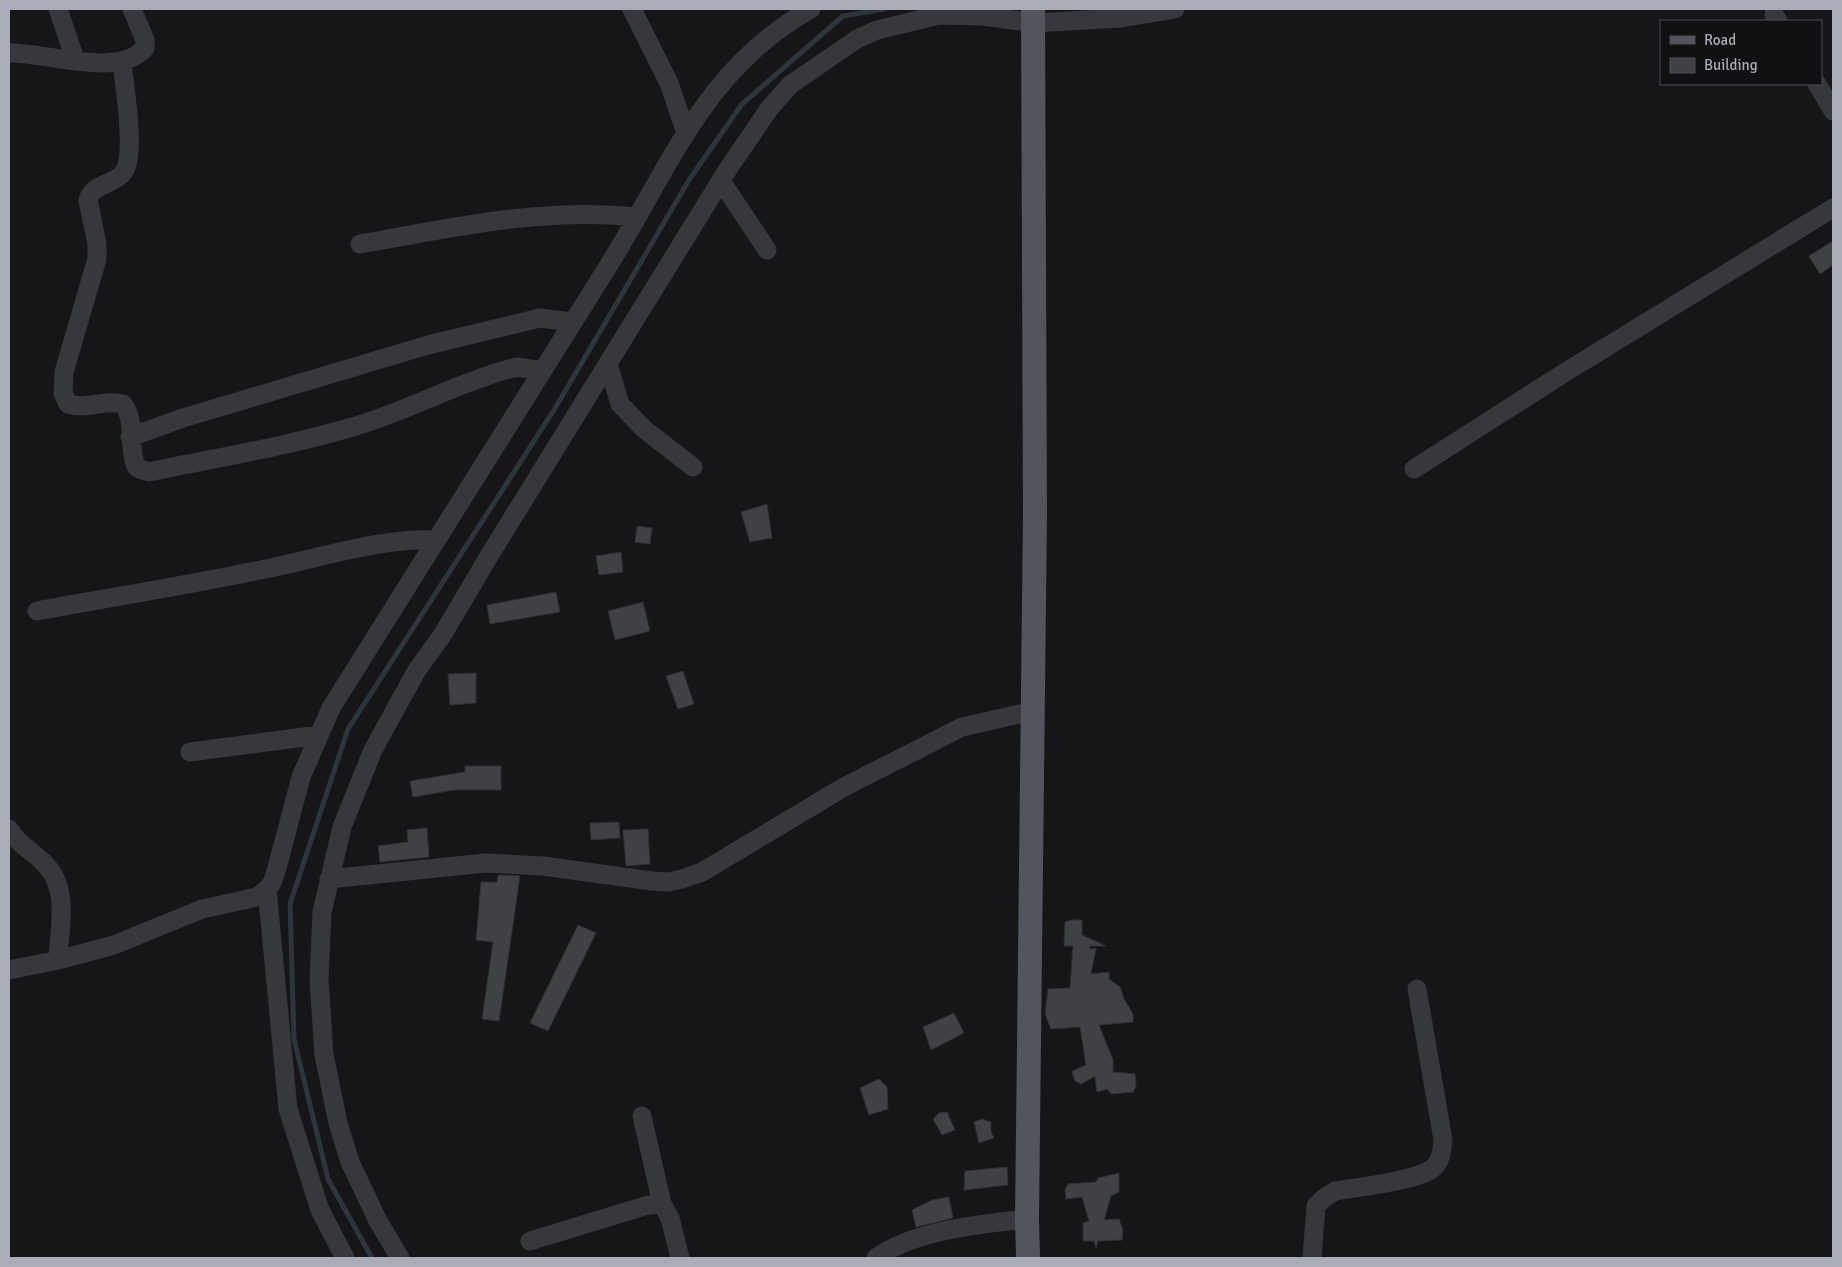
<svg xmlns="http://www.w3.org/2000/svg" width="1842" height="1267" viewBox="0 0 1842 1267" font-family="Signika,sans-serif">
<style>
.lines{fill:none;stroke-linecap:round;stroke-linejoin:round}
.stream{stroke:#2c353c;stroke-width:5}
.building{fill:#404145;stroke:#303034}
.minor{stroke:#37383d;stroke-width:19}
.major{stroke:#53555c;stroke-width:24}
</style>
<rect width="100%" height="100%" fill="#161618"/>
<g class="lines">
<path class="stream" d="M 372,1258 L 328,1179 L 294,1039 L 290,904 L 348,729 L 554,410 L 689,180 L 742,104 L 843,16 L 885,9"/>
</g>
<path class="building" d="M 1833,241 L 1833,265 L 1820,274 L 1809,256 Z
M 767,504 L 772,538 L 750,542 L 741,512 Z
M 637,526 L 652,528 L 650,544 L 635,542 Z
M 621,552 L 623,572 L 599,575 L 596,556 Z
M 556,592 L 560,612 L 490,624 L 487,605 Z
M 643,602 L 650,631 L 615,640 L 608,611 Z
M 683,671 L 694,704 L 678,709 L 666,676 Z
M 476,673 L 476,703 L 450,705 L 448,674 Z
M 465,766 L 501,766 L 501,790 L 454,790 L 413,797 L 410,781 L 465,772 Z
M 619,822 L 620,838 L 591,840 L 590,823 Z
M 427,828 L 429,857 L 380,862 L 378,846 L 408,842 L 407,830 Z
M 648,829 L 650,864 L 626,866 L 623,830 Z
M 498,875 L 520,876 L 499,1021 L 482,1019 L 493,942 L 476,940 L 481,882 L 497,882 Z
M 1071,920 L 1082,920 L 1082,935 L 1106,946 L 1090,946 L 1090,949 L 1096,948 L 1091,974 L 1109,972 L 1109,979 L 1120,987 L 1124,999 L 1133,1014 L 1133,1022 L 1099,1025 L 1113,1060 L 1113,1072 L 1135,1074 L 1136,1086 L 1133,1092 L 1111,1094 L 1107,1089 L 1097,1092 L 1095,1076 L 1081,1084 L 1075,1081 L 1072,1071 L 1086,1065 L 1080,1027 L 1051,1029 L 1045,1014 L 1048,989 L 1070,988 L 1073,946 L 1064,946 L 1065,922 Z
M 578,925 L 596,933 L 548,1031 L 530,1023 Z
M 954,1013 L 964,1033 L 931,1050 L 923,1027 Z
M 879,1079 L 887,1087 L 888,1109 L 869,1115 L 860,1088 Z
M 947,1112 L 955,1130 L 942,1135 L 933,1119 L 939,1113 Z
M 982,1119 L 991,1122 L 991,1132 L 994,1138 L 979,1143 L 974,1122 Z
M 1007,1167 L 1008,1185 L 964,1190 L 965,1171 Z
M 1119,1173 L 1119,1192 L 1111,1196 L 1104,1220 L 1119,1219 L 1123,1230 L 1122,1240 L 1098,1241 L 1096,1248 L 1094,1241 L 1083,1241 L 1083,1223 L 1089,1221 L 1082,1197 L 1066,1199 L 1065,1190 L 1068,1184 L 1096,1182 L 1098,1178 Z
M 949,1197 L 953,1218 L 916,1227 L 912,1210 L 932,1200 Z"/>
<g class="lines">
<path class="minor" d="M 58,9 L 75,59
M 632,9 L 669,83 L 686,133
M 1774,15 L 1778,21
M 9,53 C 46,52 118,79 145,48 L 145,40 L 132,9
M 122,62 C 124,85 137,156 123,173 C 112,186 93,183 88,200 L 97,244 L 97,259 L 64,372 L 63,393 L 68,404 C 86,410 105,399 123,404 C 137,422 127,449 137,468 L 149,472 C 216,458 283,447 349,428 C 404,413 454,384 509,369 L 517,367 L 542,371
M 1817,84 L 1833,111
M 721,181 L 767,250
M 360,244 C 452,228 542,207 636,217
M 608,364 L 620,404 L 644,429 L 693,467
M 130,437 L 183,418 L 428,345 L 540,318 L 572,322
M 1414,469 L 1564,373 L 1833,208
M 37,611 C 113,597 189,585 265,569 C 321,558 378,538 436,540
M 190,752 L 319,735
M 9,829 C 17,844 34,852 45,864 C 70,889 59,928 58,960
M 329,879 L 486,863 L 543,866 L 652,881 L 668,882 L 682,879 L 702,872 L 844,787 L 962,727 L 1033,711
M 267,889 L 288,1109 L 320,1210 L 345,1258
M 9,970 L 58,960 L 114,945 L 202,909 L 244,900 L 259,896 L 267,889 L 272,883 L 277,868 L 301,777 L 331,708 C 423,561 515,414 607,268 C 669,170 703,69 811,9
M 642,1116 L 662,1204
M 530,1241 L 648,1205 L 662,1204 L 670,1218 L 680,1258
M 400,1258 L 378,1221 L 350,1162 L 338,1123 L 324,1055 L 319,979 L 322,912 L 342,827 L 373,750 L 417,670 L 443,634 L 489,556 L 728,169 L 769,109 L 790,85 L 857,39 L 877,30 L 939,15 L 983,16 L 1034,23 L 1121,18 L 1175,9
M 876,1258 C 914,1230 981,1224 1027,1219
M 1312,1258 L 1316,1206 L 1324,1198 L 1335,1191 C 1359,1187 1414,1181 1432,1169 C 1441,1162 1442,1151 1443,1140 L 1417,989"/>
<path class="major" d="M 1028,1258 L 1027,1219 L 1035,514 L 1033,9"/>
</g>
<rect width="1842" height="1267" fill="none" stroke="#a8adb8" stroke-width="20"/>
<rect x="1660" y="20" width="162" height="65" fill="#111113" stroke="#4d4f55"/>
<rect x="1670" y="36" width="25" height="8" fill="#53555c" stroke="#4d4f55"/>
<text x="1704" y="45" font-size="15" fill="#a8adb8">Road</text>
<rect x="1670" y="58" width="25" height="15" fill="#404145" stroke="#4d4f55"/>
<text x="1704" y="70" font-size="15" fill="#a8adb8">Building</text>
</svg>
